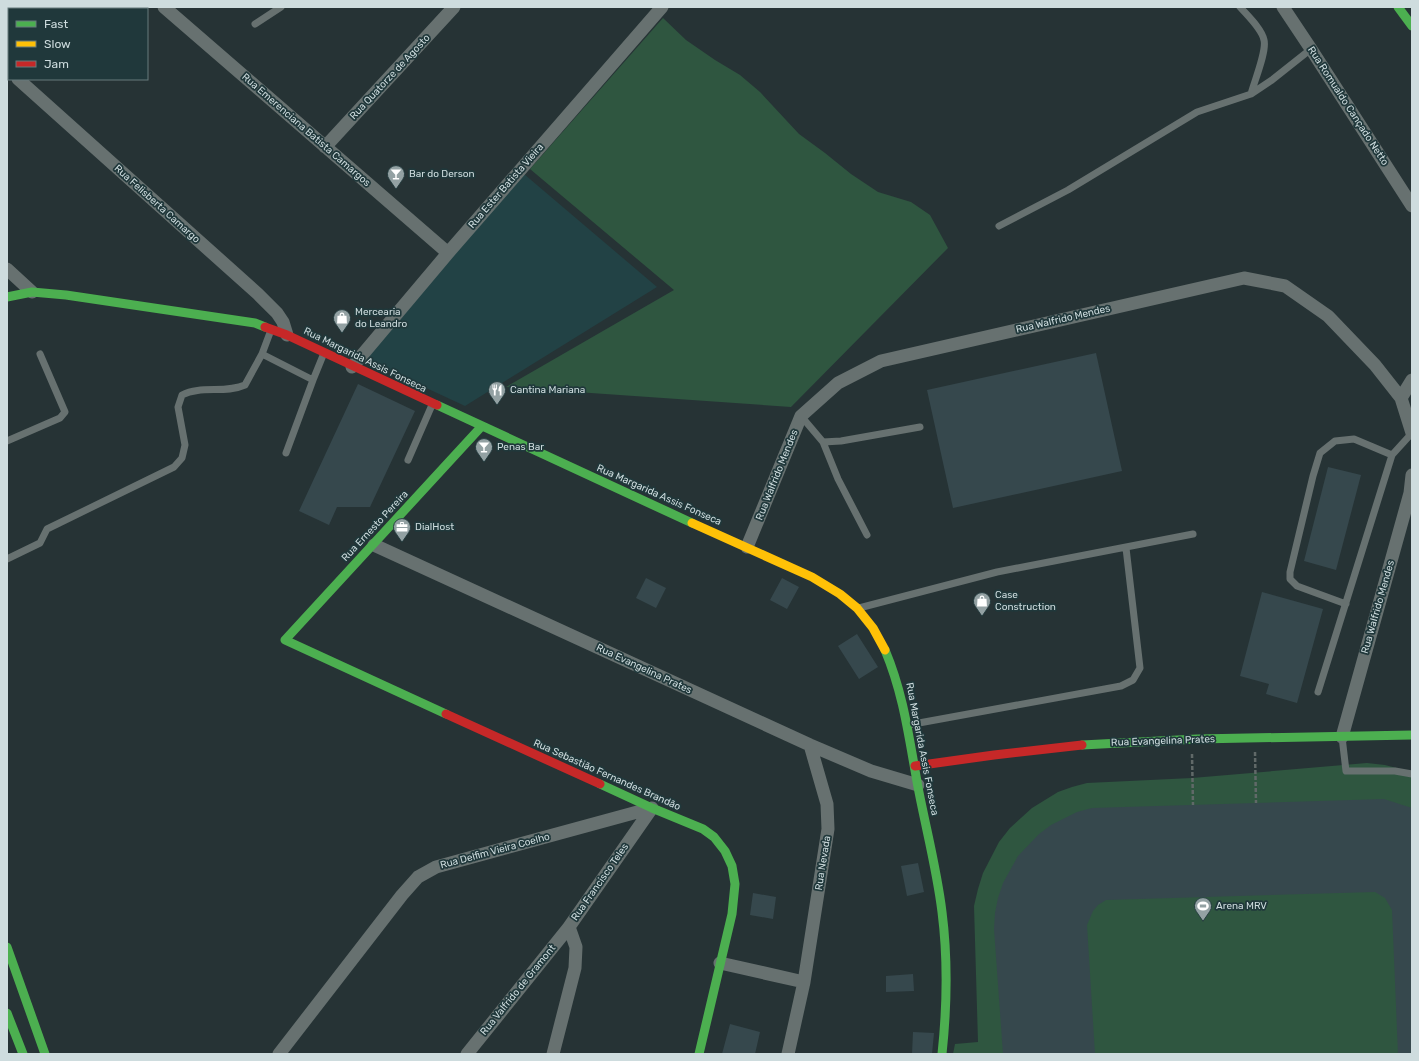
<svg xmlns="http://www.w3.org/2000/svg" width="1419" height="1061" viewBox="0 0 1419 1061" font-family="Rubik,sans-serif">
<style>
.built{fill:#224245}
.green{fill:#2f5640}
.building{fill:#36484d}
.lines{fill:none;stroke-linecap:round;stroke-linejoin:round}
.path{stroke:#606968;stroke-width:2.5;stroke-dasharray:4 2;stroke-linecap:butt}
.lane{stroke:#677170;stroke-width:7}
.street{stroke:#677170;stroke-width:13}
.fast{stroke:#4caf50;stroke-width:9}
.slow{stroke:#ffc107;stroke-width:9}
.jam{stroke:#c62828;stroke-width:9}
.labels{text-anchor:middle;dominant-baseline:central;stroke-width:3.5;stroke-linejoin:round;paint-order:stroke}
.street-label{font-size:10px;fill:#cedcde;stroke:#20383b}
.poi-label{font-size:10px;fill:#cedcde;stroke:#20383b;text-anchor:start}
</style>
<rect width="100%" height="100%" fill="#263335"/>
<path class="built" d="M 524,174 L 657,287 L 465,406 L 366,360 L 443,262 Z"/>
<path class="green" d="M 663,18 L 686,40 L 715,60 L 740,75 L 760,92 L 799,134 L 825,153 L 851,174 L 878,192 L 911,202 L 930,215 L 948,248 L 791,407 L 506,387 L 674,290 L 530,169 Z
M 1367,763 L 1385,765 L 1412,772 L 1412,1054 L 953,1054 L 955,1044 L 978,1042 L 974,906 L 978,889 L 983,873 L 999,842 L 1010,828 L 1032,808 L 1058,792 L 1072,787 L 1087,783 L 1192,778 Z"/>
<path class="building" d="M 1096,353 L 1122,471 L 953,508 L 927,390 Z
M 358,384 L 415,411 L 370,507 L 337,507 L 329,525 L 299,511 Z
M 1328,467 L 1361,475 L 1336,570 L 1304,561 Z
M 646,578 L 666,588 L 656,608 L 636,598 Z
M 782,578 L 799,587 L 787,609 L 770,600 Z
M 1262,592 L 1323,609 L 1297,703 L 1266,694 L 1269,684 L 1240,676 Z
M 857,634 L 878,667 L 859,679 L 838,646 Z
M 1384,799 L 1412,808 L 1412,1054 L 1398,1054 L 1392,910 L 1385,898 L 1375,892 L 1106,900 L 1098,905 L 1093,911 L 1087,925 L 1095,1054 L 1003,1054 L 994,929 L 995,913 L 998,898 L 1003,883 L 1018,856 L 1039,834 L 1051,825 L 1077,812 L 1092,808 Z
M 918,863 L 924,892 L 907,896 L 901,866 Z
M 753,893 L 776,897 L 773,919 L 750,915 Z
M 913,974 L 914,991 L 886,992 L 886,976 Z
M 730,1024 L 760,1032 L 755,1054 L 722,1054 Z
M 913,1032 L 934,1033 L 932,1054 L 912,1054 Z"/>
<g class="lines">
<path class="path" d="M 1255,752 L 1256,803
M 1192,754 L 1193,805"/>
<path class="lane" d="M 1240,7 C 1247,15 1262,29 1264,40 C 1267,51 1254,82 1251,94
M 255,24 L 281,7
M 999,226 L 1068,190 L 1197,112 L 1251,94 L 1272,80 L 1311,49
M 262,354 L 313,380 L 286,453
M 313,380 L 324,353
M 801,416 L 823,442 L 841,441 L 920,427
M 7,441 L 60,418 L 65,412 L 40,354
M 823,442 L 838,479 L 867,535
M 408,460 L 432,405
M 7,559 L 40,543 L 47,529 L 174,467 L 182,458 L 185,445 L 178,407 L 182,395 C 201,385 225,394 245,385 L 262,354 L 271,330
M 1346,604 L 1297,586 L 1290,579 L 1290,572 L 1313,476 L 1320,453 L 1335,441 L 1354,439 L 1392,455
M 859,608 L 997,572 L 1193,534
M 1318,692 L 1392,455 L 1412,433
M 908,725 L 1121,686 L 1133,680 L 1140,668 L 1126,548
M 1342,737 L 1346,771 L 1395,771 L 1412,774"/>
<path class="street" d="M 164,7 L 448,253
M 1283,7 L 1311,49 L 1412,206
M 18,79 L 258,294 L 277,313 L 283,322 L 287,335
M 325,147 L 454,7
M 7,269 L 32,292
M 352,367 L 448,253 L 662,7
M 1401,398 L 1412,380
M 374,545 L 810,745 L 871,771 L 918,785
M 747,547 L 801,416 L 838,383 L 881,361 L 1244,278 L 1285,286 L 1328,316 L 1375,365 L 1401,398 L 1412,433
M 1342,737 L 1410,493 L 1412,475
M 720,963 L 804,982
M 279,1054 L 402,895 L 418,877 L 436,867 L 652,808
M 467,1054 L 569,927
M 553,1054 L 575,968 L 576,947 L 569,927 L 652,808
M 788,1054 L 804,982 L 828,829 L 827,804 L 810,745"/>
<path class="fast" d="M 1398,7 L 1412,26
M 7,47 L 9,46
M 7,297 L 32,292 L 66,295 L 255,323 L 265,327
M 437,405 L 692,523
M 885,650 C 904,695 909,739 918,787 C 926,829 937,870 942,912 C 948,959 947,1007 942,1054
M 446,714 L 285,640 L 481,427
M 1082,745 L 1197,739 L 1412,735
M 600,784 L 652,808 L 703,829 L 714,837 L 725,851 L 732,866 L 735,884 L 732,914 L 699,1054
M 7,947 L 45,1054
M 7,1013 L 23,1054"/>
<path class="slow" d="M 136,9 L 143,7
M 692,523 L 812,577 L 840,594 L 857,608 L 873,628 L 885,650"/>
<path class="jam" d="M 265,327 L 287,335 L 437,405
M 446,714 L 600,784
M 915,766 L 994,755 L 1082,745"/>
</g>
<defs>
<g id="bar-pin" transform="scale(0.9)"><path d="M0 17L-7.5 6A9.5 9.5 0 1 1 7.5 6Z" fill="#93a1a3" stroke="#20383b"/><path d="M-6-5H6L.8 .8V4.5H3.5V6h-7V4.5H-.8V.8Z" fill="#fff"/></g>
<g id="shop-pin" transform="scale(0.9)"><path d="M0 17L-7.5 6A9.5 9.5 0 1 1 7.5 6Z" fill="#93a1a3" stroke="#20383b"/><path d="M-5-2.5h2.3a2.7 3.5 0 0 1 5.4 0H5L5.5 6h-11ZM-1.5-2.5h3a1.5 2.3 0 0 0-3 0Z" fill="#fff"/></g>
<g id="restaurant-pin" transform="scale(0.9)"><path d="M0 17L-7.5 6A9.5 9.5 0 1 1 7.5 6Z" fill="#93a1a3" stroke="#20383b"/><path d="M-5-6h1v4h1v-4h1v4h1v-4h1v5L-1.5 .5V6h-2V.5L-5-1ZM5-6V6H3V1.5H1.5Q1.5-4 5-6Z" fill="#fff"/></g>
<g id="office-pin" transform="scale(0.9)"><path d="M0 17L-7.5 6A9.5 9.5 0 1 1 7.5 6Z" fill="#93a1a3" stroke="#20383b"/><path d="M-6-3h4V-5.5h4V-3h4V5H-6ZM-1-4.5V-3h2v-1.5ZM-6 0V1H6V0Z" fill="#fff"/></g>
<g id="stadium-pin" transform="scale(0.9)"><path d="M0 17L-7.5 6A9.5 9.5 0 1 1 7.5 6Z" fill="#93a1a3" stroke="#20383b"/><path d="M0-5a6.5 5 0 1 0 0 10a6.5 5 0 1 0 0-10ZM-3.5-1.8h7v3.6h-7Z" fill="#fff"/></g>
</defs>
<g fill-rule="evenodd">
<use href="#bar-pin" x="396" y="174"/>
<use href="#shop-pin" x="342" y="318"/>
<use href="#restaurant-pin" x="497" y="390"/>
<use href="#bar-pin" x="484" y="447"/>
<use href="#office-pin" x="402" y="527"/>
<use href="#shop-pin" x="982" y="601"/>
<use href="#stadium-pin" x="1203" y="906"/>
</g>
<g class="labels">
<g class="street-label">
<text transform="translate(390 77) rotate(-47)">Rua Quatorze de Agosto</text>
<text transform="translate(1348 106) rotate(57)">Rua Romualdo Cançado Netto</text>
<text transform="translate(306 130) rotate(41)">Rua Emerenciana Batista Camargos</text>
<text transform="translate(506 186) rotate(-49)">Rua Ester Batista Vieira</text>
<text transform="translate(157 204) rotate(42)">Rua Felisberta Camargo</text>
<text transform="translate(1063 319) rotate(-13)">Rua Walfrido Mendes</text>
<text transform="translate(365 360) rotate(26)">Rua Margarida Assis Fonseca</text>
<text transform="translate(777 475) rotate(-68)">Rua Walfrido Mendes</text>
<text transform="translate(659 495) rotate(24)">Rua Margarida Assis Fonseca</text>
<text transform="translate(375 526) rotate(-47)">Rua Ernesto Pereira</text>
<text transform="translate(1378 607) rotate(-74)">Rua Walfrido Mendes</text>
<text transform="translate(644 669) rotate(25)">Rua Evangelina Prates</text>
<text transform="translate(1163 741) rotate(-2)">Rua Evangelina Prates</text>
<text transform="translate(922 749) rotate(79)">Rua Margarida Assis Fonseca</text>
<text transform="translate(607 775) rotate(24)">Rua Sebastião Fernandes Brandão</text>
<text transform="translate(495 851) rotate(-15)">Rua Delfim Vieira Coelho</text>
<text transform="translate(823 863) rotate(-81)">Rua Nevada</text>
<text transform="translate(600 882) rotate(-55)">Rua Francisco Teles</text>
<text transform="translate(518 990) rotate(-51)">Rua Valfrido de Gramont</text>
</g>
<g class="poi-label">
<text x="409" y="174">Bar do Derson</text>
<text x="355" y="312">Mercearia<tspan x="355" dy="12">do Leandro</tspan></text>
<text x="510" y="390">Cantina Mariana</text>
<text x="497" y="447">Penas Bar</text>
<text x="415" y="527">DialHost</text>
<text x="995" y="595">Case<tspan x="995" dy="12">Construction</tspan></text>
<text x="1216" y="906">Arena MRV</text>
</g>
</g>
<rect width="1419" height="1061" fill="none" stroke="#cedcde" stroke-width="16"/>
<rect x="8" y="8" width="140" height="72" fill="#20383b" stroke="#667a7c"/>
<rect x="16" y="21" width="20" height="6" fill="#4caf50" stroke="#667a7c"/>
<text x="44" y="28" font-size="12" fill="#cedcde">Fast</text>
<rect x="16" y="41" width="20" height="6" fill="#ffc107" stroke="#667a7c"/>
<text x="44" y="48" font-size="12" fill="#cedcde">Slow</text>
<rect x="16" y="61" width="20" height="6" fill="#c62828" stroke="#667a7c"/>
<text x="44" y="68" font-size="12" fill="#cedcde">Jam</text>
</svg>
